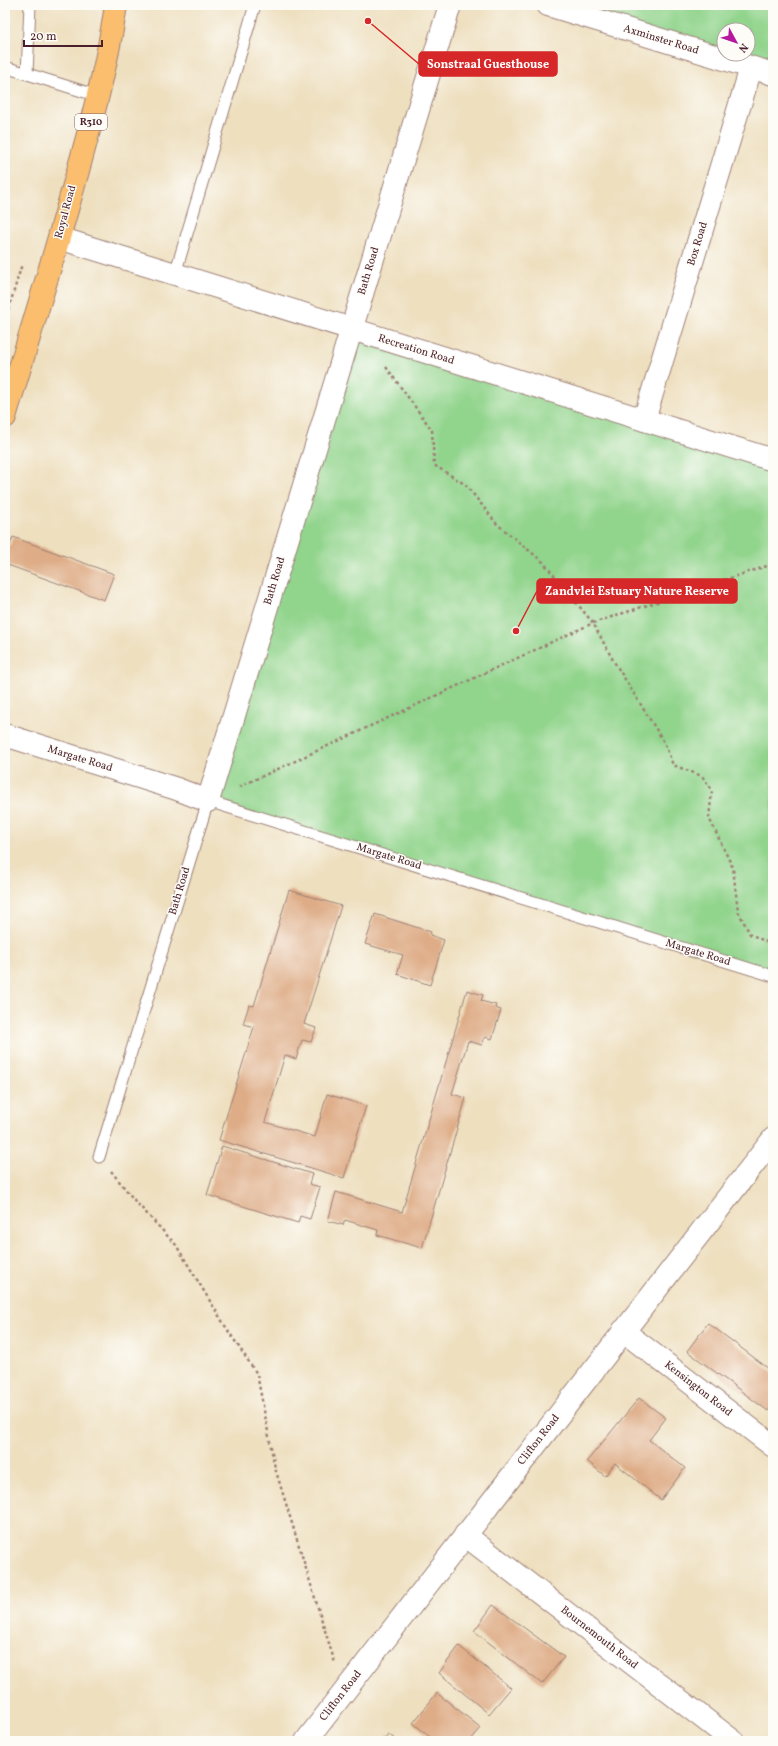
<svg xmlns="http://www.w3.org/2000/svg" width="778" height="1746" viewBox="0 0 778 1746" font-family="Vollkorn,serif">
<style>
.green{fill:#91d48c;stroke:#6e7a5c;fill-rule:evenodd}
.building{fill:#deac86}
.lines{fill:none;stroke-linecap:round;stroke-linejoin:round}
.service-casing{stroke:#9c7f75;stroke-width:13}
.minor-casing{stroke:#9c7f75;stroke-width:24}
.primary-casing{stroke:#9c7f75;stroke-width:24}
.path{stroke:#9c7f75;stroke-width:2.5;stroke-dasharray:3 3;stroke-linecap:butt}
.service{stroke:#fff;stroke-width:11}
.minor{stroke:#fff;stroke-width:22}
.primary{stroke:#fabe6e;stroke-width:22}
.labels{text-anchor:middle;dominant-baseline:central;stroke-width:3;stroke-linejoin:round;paint-order:stroke}
.shield{fill:#fdfcf7;stroke:#806168;stroke-width:1}
.shield-label{font-size:10px;font-weight:bold;fill:#4a1f2b}
.street-label{font-size:11px;fill:#4a1f2b;stroke:#fdfcf7}
.leader{fill:none;stroke:#d62828;stroke-width:1.5}
.callout-dot{fill:#d62828;stroke:#fdfcf7;stroke-width:1.5}
.callout{fill:#d62828;stroke:#d62828;stroke-width:1.5}
.callout-label{font-size:12px;text-anchor:middle;font-weight:bold;fill:#fff}
</style>
<rect width="100%" height="100%" fill="#fdfcf7"/>
<filter id="ink" filterUnits="userSpaceOnUse"><feTurbulence type="fractalNoise" baseFrequency=".025" numOctaves="2"/><feDisplacementMap in="SourceGraphic" scale="8" xChannelSelector="R" yChannelSelector="G"/><feConvolveMatrix kernelMatrix="1 2 1 2 8 2 1 2 1" color-interpolation-filters="sRGB"/></filter>
<filter id="wash" filterUnits="userSpaceOnUse"><feTurbulence type="fractalNoise" baseFrequency=".012" numOctaves="4" result="noise"/><feDisplacementMap in="SourceGraphic" scale="16" xChannelSelector="R" yChannelSelector="G"/><feGaussianBlur stdDeviation="0.9" result="paint"/><feColorMatrix in="noise" values="0 0 0 0 0 0 0 0 0 0 0 0 0 0 0 0 0 1.4 0 .05"/><feComposite in="paint" operator="in"/></filter>
<g filter="url(#wash)">
<rect width="100%" height="100%" fill="#eedfbf"/>
<path class="green" d="M 548,5 L 773,5 L 773,74 ZM 724,30 L 748,30 L 748,54 L 724,54 Z
M 351,329 L 773,460 L 773,976 L 208,801 Z"/>
<g id="blocks">
<path class="building" d="M 13,537 L 114,574 L 104,600 L 5,564 L 5,558 Z
M 289,890 L 341,906 L 304,1024 L 316,1028 L 311,1042 L 302,1040 L 296,1059 L 285,1055 L 265,1122 L 315,1137 L 327,1094 L 366,1106 L 344,1178 L 219,1140 L 254,1027 L 243,1024 L 249,1005 L 254,1006 Z
M 375,914 L 431,932 L 430,935 L 444,940 L 430,985 L 397,974 L 403,955 L 365,944 Z
M 467,990 L 483,995 L 481,1001 L 496,1005 L 495,1008 L 501,1010 L 492,1039 L 485,1037 L 482,1045 L 468,1041 L 452,1094 L 466,1098 L 422,1248 L 377,1235 L 378,1230 L 345,1220 L 343,1225 L 328,1221 L 336,1192 L 402,1212 Z
M 222,1146 L 312,1174 L 309,1184 L 320,1187 L 310,1219 L 300,1216 L 298,1223 L 207,1195 Z
M 708,1323 L 773,1372 L 773,1404 L 768,1411 L 687,1351 Z
M 639,1398 L 666,1418 L 649,1440 L 685,1468 L 661,1500 L 615,1463 L 605,1476 L 587,1461 Z
M 493,1605 L 564,1657 L 542,1684 L 474,1631 Z
M 459,1646 L 511,1688 L 489,1714 L 439,1673 Z
M 437,1693 L 481,1728 L 470,1741 L 435,1741 L 413,1723 Z
M 388,1734 L 398,1741 L 383,1741 Z"/>
</g>
</g>
<g filter="url(#ink)">
<use href="#blocks" fill-opacity="0" stroke="#9c7f75" stroke-width="1"/>
<g class="lines">
<g class="service-casing">
<path id="service" d="M 5,67 L 98,96
M 27,74 L 30,5
M 175,274 L 255,5
M 99,1157 L 208,801 L 773,976"/>
</g>
<g class="minor-casing">
<path id="minor" d="M 548,5 L 773,74
M 59,238 L 773,460
M 644,420 L 751,68
M 5,735 L 177,789 L 208,801 L 450,5
M 623,1331 L 773,1446
M 465,1535 L 733,1741
M 306,1741 L 773,1139"/>
</g>
<g class="primary-casing">
<path id="primary" d="M 5,417 C 30,334 56,251 79,167 C 94,113 108,60 116,5"/>
</g>
<path class="path" d="M 5,321 L 22,264
M 386,367 L 432,430 L 434,465 L 466,485 L 497,524 L 543,562 L 593,623 L 613,660 L 664,742 L 673,765 L 702,776 L 712,790 L 709,818 L 733,868 L 738,911 L 750,934 L 773,945
M 239,787 L 593,623 L 773,564
M 111,1171 L 135,1201 L 176,1245 L 227,1329 L 257,1374 L 275,1468 L 335,1663"/>
<use href="#service" class="service"/>
<use href="#minor" class="minor"/>
<use href="#primary" class="primary"/>
</g>
</g>
<g class="labels">
<rect class="shield" x="75" y="114" width="32" height="16" rx="3"/>
<g class="shield-label">
<text x="91" y="122">R310</text>
</g>
<g class="street-label">
<text transform="translate(661 40) rotate(17)">Axminster Road</text>
<text transform="translate(66 212) rotate(-75)">Royal Road</text>
<text transform="translate(698 244) rotate(-73)">Box Road</text>
<text transform="translate(369 271) rotate(-73)">Bath Road</text>
<text transform="translate(416 350) rotate(17)">Recreation Road</text>
<text transform="translate(275 581) rotate(-73)">Bath Road</text>
<text transform="translate(80 759) rotate(17)">Margate Road</text>
<text transform="translate(389 857) rotate(17)">Margate Road</text>
<text transform="translate(180 891) rotate(-73)">Bath Road</text>
<text transform="translate(698 953) rotate(17)">Margate Road</text>
<text transform="translate(698 1389) rotate(38)">Kensington Road</text>
<text transform="translate(539 1440) rotate(-52)">Clifton Road</text>
<text transform="translate(599 1638) rotate(38)">Bournemouth Road</text>
<text transform="translate(341 1696) rotate(-52)">Clifton Road</text>
</g>
</g>
<path class="leader" d="M368 21L419 64M516 631L537 591"/>
<g class="callout-dot">
<circle cx="368" cy="21" r="4"/>
<circle cx="516" cy="631" r="4"/>
</g>
<g class="callout">
<rect x="419" y="52" width="138" height="24" rx="4"/>
<rect x="537" y="579" width="200" height="24" rx="4"/>
</g>
<g class="callout-label">
<text x="488" y="68">Sonstraal Guesthouse</text>
<text x="637" y="595">Zandvlei Estuary Nature Reserve</text>
</g>
<rect width="778" height="1746" fill="none" stroke="#fdfcf7" stroke-width="20"/>
<g transform="translate(736 42) rotate(130)"><circle r="19" fill="#fdfcf7" stroke="#b5a4a5"/>
<path d="M0-3L7 15L0 10L-7 15Z" fill="#b5179e"/>
<text y="-6" font-size="11" font-weight="bold" text-anchor="middle" fill="#4a1f2b">N</text>
</g>
<path d="M24 40v6h78v-6" fill="none" stroke="#4a1f2b" stroke-width="2"/>
<text x="30" y="40" font-size="12" fill="#4a1f2b" stroke="#fdfcf7" stroke-width="3" paint-order="stroke">20 m</text>
</svg>
